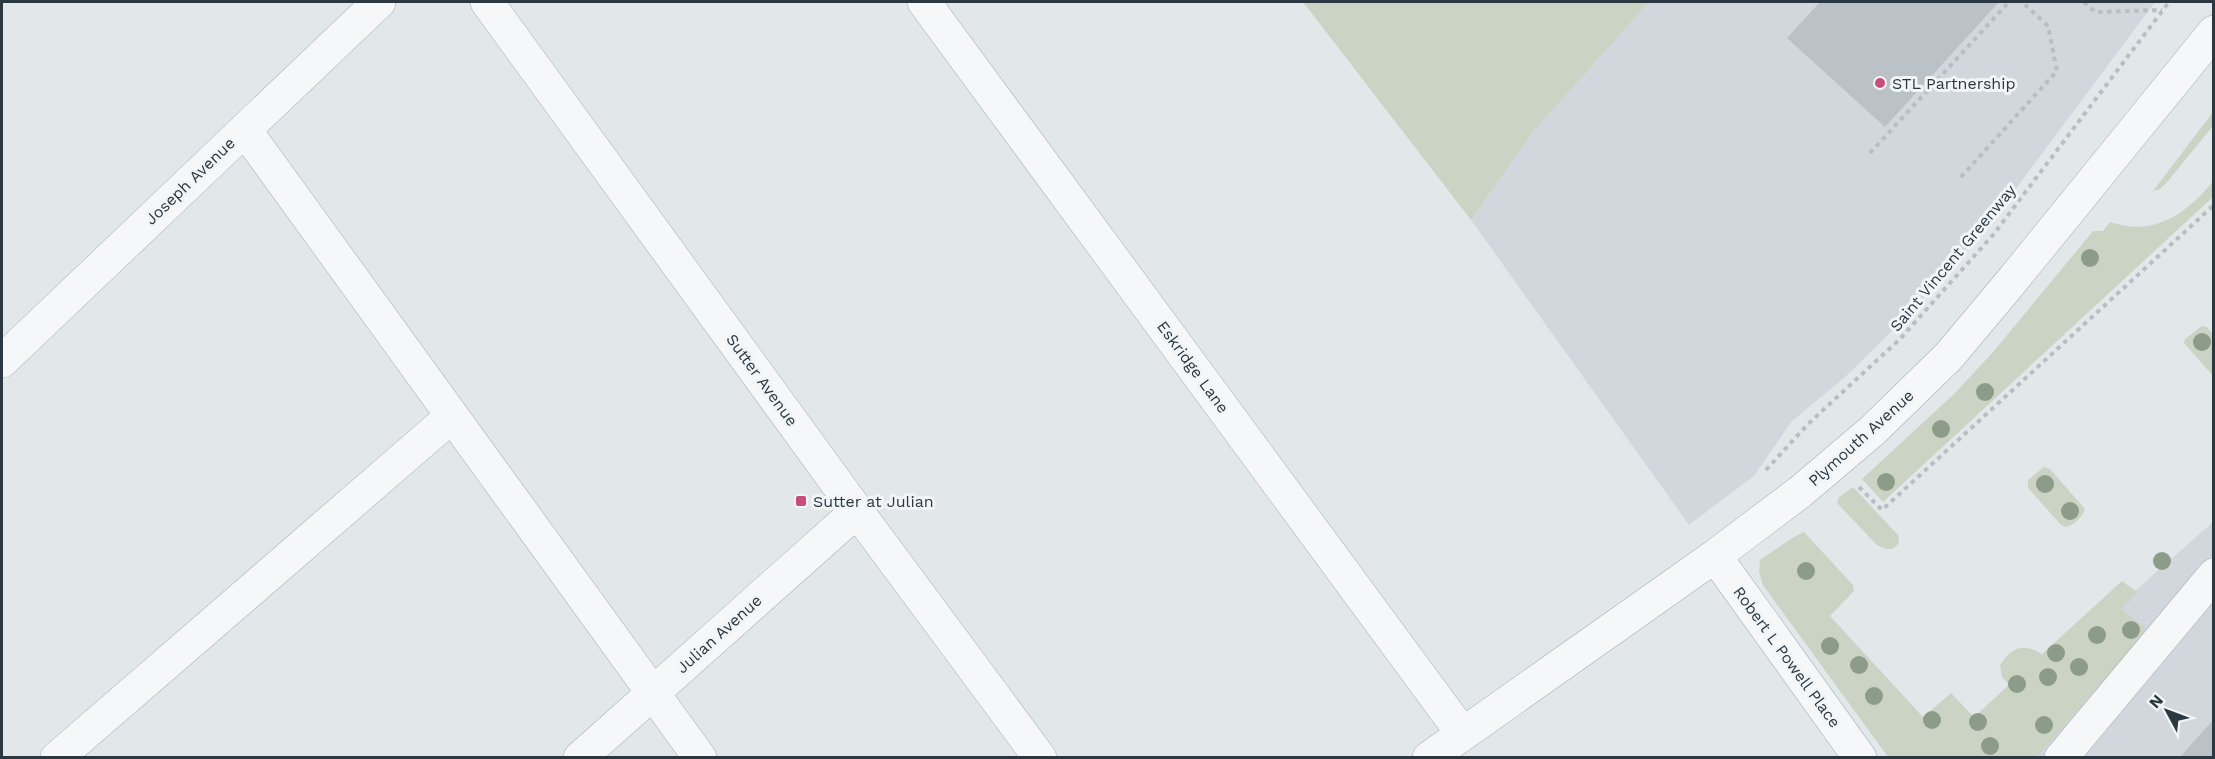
<svg xmlns="http://www.w3.org/2000/svg" width="2215" height="759" viewBox="0 0 2215 759" font-family="'Work Sans',sans-serif">
<style>
.built{fill:#d1d7dc}
.green{fill:#cbd4c4}
.building{fill:#bac1c7}
.lines{fill:none;stroke-linecap:round;stroke-linejoin:round}
.minor-casing{stroke:#a7afb4;stroke-width:34}
.path{stroke:#b8bec1;stroke-width:4;stroke-dasharray:4.5 4.5;stroke-linecap:butt}
.minor{stroke:#f5f7f8;stroke-width:33}
.tree{fill:#8d9b89}
.poi-dot{fill:#c84e7a;stroke:#f2f5f7;stroke-width:2}
.labels{text-anchor:middle;dominant-baseline:central;stroke-width:6;stroke-linejoin:round;paint-order:stroke}
.poi-label{font-size:16px;fill:#2b3841;stroke:#f2f5f7;text-anchor:start}
.street-label{font-size:16px;fill:#2b3841;stroke:#f2f5f7}
</style>
<rect width="100%" height="100%" fill="#e2e7ea"/>
<path class="built" d="M 1649,2 L 2155,2 L 1985,230 L 1894,329 L 1844,378 L 1792,421 L 1754,476 L 1689,525 L 1471,220 L 1533,132 Z
M 2213,522 L 2213,757 L 1945,758 L 2135,591 Z"/>
<path class="green" d="M 1303,2 L 1649,2 L 1533,132 L 1471,220 Z
M 2213,112 L 2213,126 L 2168,181 L 2160,189 L 2153,191 Z
M 2213,181 L 2213,197 L 1883,502 L 1862,479 L 1954,394 L 1994,351 L 2093,231 L 2103,231 L 2110,222 C 2154,237 2187,214 2213,181 Z
M 2202,326 L 2207,327 L 2213,334 L 2213,376 L 2184,343 L 2185,339 Z
M 2044,467 L 2050,469 L 2085,509 C 2082,518 2074,525 2066,527 L 2061,525 L 2028,488 L 2028,480 Z
M 1853,487 L 1898,535 L 1899,543 L 1893,549 L 1886,549 L 1877,545 L 1837,503 L 1839,497 Z
M 1804,532 L 1853,585 L 1854,591 L 1830,616 L 1923,717 L 1951,693 L 1974,717 L 2009,685 L 2002,677 L 2000,665 C 2012,646 2023,643 2042,654 L 2122,581 L 2137,592 L 2121,609 L 2144,627 L 2144,633 L 2037,757 L 1888,757 L 1763,585 L 1759,572 L 1760,560 L 1792,538 Z"/>
<path class="building" d="M 1820,2 L 1999,2 L 1885,127 L 1787,38 Z
M 2214,719 L 2214,758 L 2179,758 Z"/>
<g class="lines">
<g class="minor-casing">
<path id="minor" d="M 487,2 L 857,511 L 1040,758
M 924,2 L 1462,733
M 245,130 L 700,758
M 2,361 L 379,2
M 1715,556 L 1860,758
M 57,758 L 451,417
M 580,758 L 857,511
M 1429,758 L 1715,556 L 1800,492 L 1872,431 L 1949,356 L 2011,282 L 2214,32
M 2061,758 L 2214,575"/>
</g>
<path class="path" d="M 2084,2 L 2095,12 L 2162,10
M 1870,153 L 2009,2
M 1961,177 L 2057,71 L 2048,26 L 2022,2
M 1766,470 L 1808,424 L 1900,339 L 1993,235 L 2169,2
M 1859,487 L 1882,510 L 2214,205"/>
<use href="#minor" class="minor"/>
</g>
<g class="tree">
<circle cx="2090" cy="258" r="9"/>
<circle cx="2202" cy="342" r="9"/>
<circle cx="1985" cy="392" r="9"/>
<circle cx="1941" cy="429" r="9"/>
<circle cx="1886" cy="482" r="9"/>
<circle cx="2045" cy="484" r="9"/>
<circle cx="2070" cy="511" r="9"/>
<circle cx="2162" cy="561" r="9"/>
<circle cx="1806" cy="571" r="9"/>
<circle cx="2131" cy="630" r="9"/>
<circle cx="2097" cy="635" r="9"/>
<circle cx="1830" cy="646" r="9"/>
<circle cx="2056" cy="653" r="9"/>
<circle cx="1859" cy="665" r="9"/>
<circle cx="2079" cy="667" r="9"/>
<circle cx="2048" cy="677" r="9"/>
<circle cx="2017" cy="684" r="9"/>
<circle cx="1874" cy="696" r="9"/>
<circle cx="1932" cy="720" r="9"/>
<circle cx="1978" cy="722" r="9"/>
<circle cx="2044" cy="725" r="9"/>
<circle cx="1990" cy="746" r="9"/>
</g>
<g class="poi-dot">
<circle cx="1880" cy="83" r="6"/>
<rect x="795" y="495" width="12" height="12" rx="3"/>
</g>
<g class="labels">
<g class="poi-label">
<text x="1892" y="83">STL Partnership</text>
<text x="813" y="501">Sutter at Julian</text>
</g>
<g class="street-label">
<text transform="translate(190 181) rotate(-44)">Joseph Avenue</text>
<text transform="translate(1953 258) rotate(-50)">Saint Vincent Greenway</text>
<text transform="translate(1193 367) rotate(54)">Eskridge Lane</text>
<text transform="translate(762 380) rotate(54)">Sutter Avenue</text>
<text transform="translate(1861 438) rotate(-42)">Plymouth Avenue</text>
<text transform="translate(719 634) rotate(-42)">Julian Avenue</text>
<text transform="translate(1787 657) rotate(54)">Robert L Powell Place</text>
</g>
</g>
<rect width="2215" height="759" fill="none" stroke="#2b3841" stroke-width="6"/>
<g transform="translate(2167 711) rotate(311)" stroke="#f2f5f7" stroke-width="4.5" paint-order="stroke">
<path d="M0-4.5L10 22L0 15L-10 22Z" fill="#2b3841"/>
<text y="-9" font-size="16" font-weight="bold" text-anchor="middle" fill="#2b3841">N</text>
</g>
</svg>
